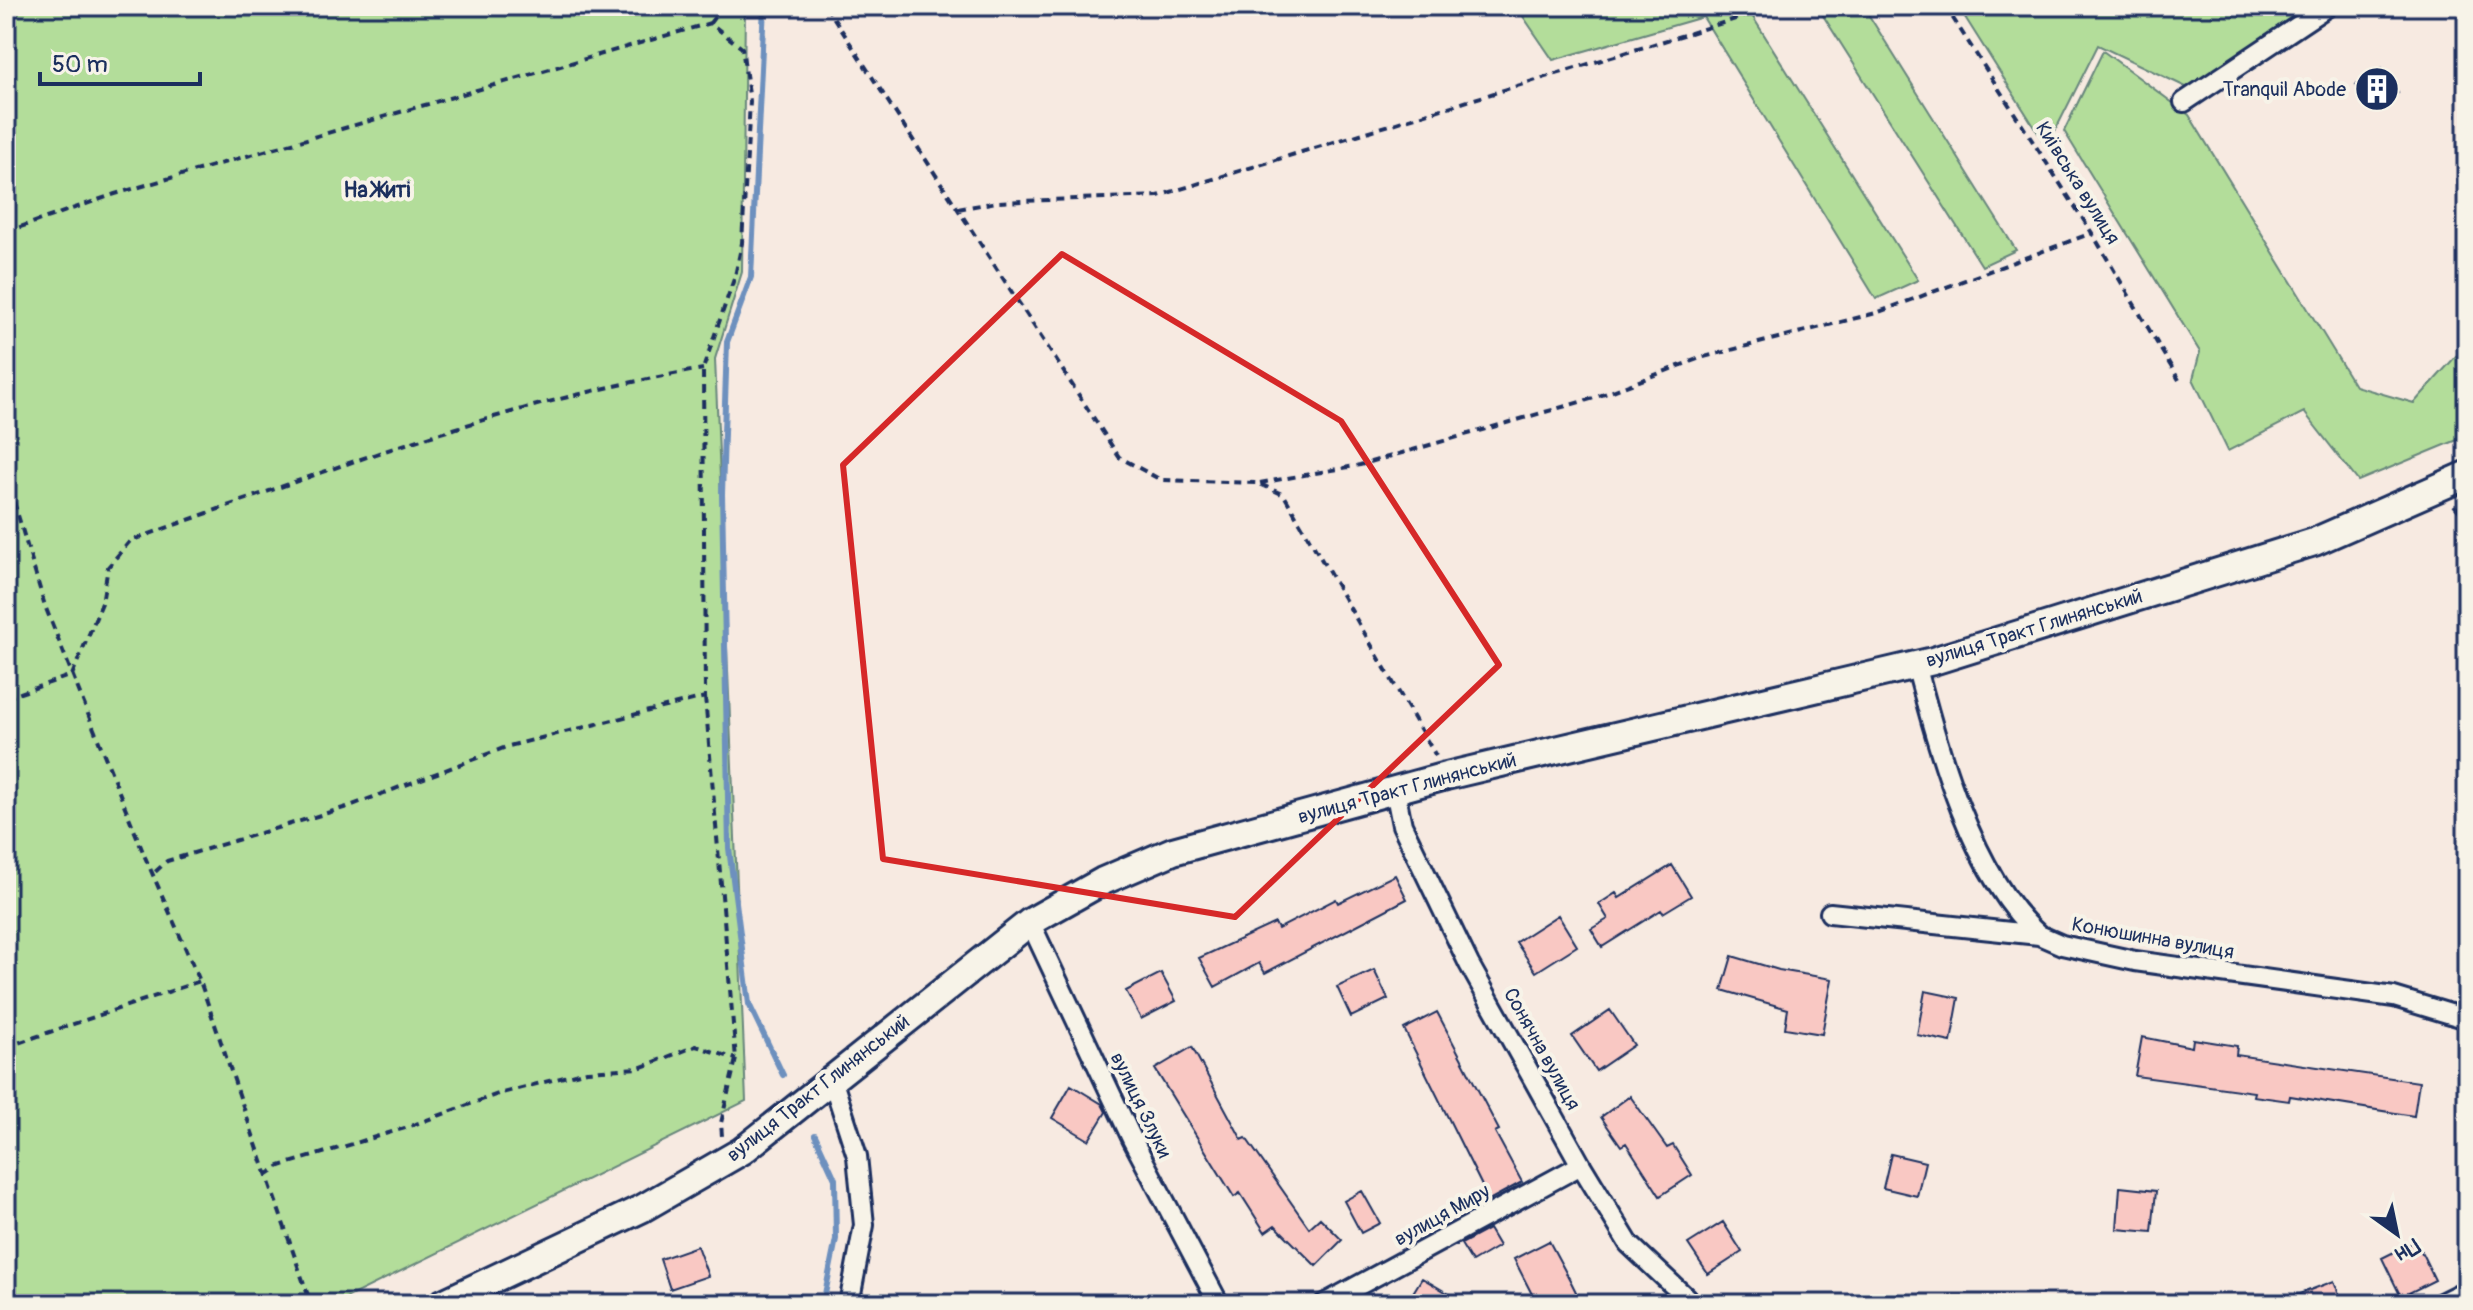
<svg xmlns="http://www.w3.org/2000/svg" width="2473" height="1310" viewBox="0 0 2473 1310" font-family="Pangolin,sans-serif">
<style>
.green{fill:#b3dd9a;stroke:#67867c;stroke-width:2}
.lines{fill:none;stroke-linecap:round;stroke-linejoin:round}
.stream{stroke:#6d90be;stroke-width:6}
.building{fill:#f9c8c3;stroke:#1b2f5e;stroke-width:2}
.street-casing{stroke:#1b2f5e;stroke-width:24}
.primary-casing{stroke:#1b2f5e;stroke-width:32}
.path{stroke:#1b2f5e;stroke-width:4;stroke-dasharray:8 6;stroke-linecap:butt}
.street{stroke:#f7f3e8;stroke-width:18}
.primary{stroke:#f7f3e8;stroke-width:26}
.marked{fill:none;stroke:#d62828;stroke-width:6;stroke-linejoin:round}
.labels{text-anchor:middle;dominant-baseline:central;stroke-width:8;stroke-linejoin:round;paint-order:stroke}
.poi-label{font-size:20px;fill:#1b2f5e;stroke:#f7f3e8;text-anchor:end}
.street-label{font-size:20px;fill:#1b2f5e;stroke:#f7f3e8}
.neighbourhood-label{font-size:22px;font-weight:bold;fill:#1b2f5e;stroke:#f7f3e8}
</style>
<rect width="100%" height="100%" fill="#f7eae1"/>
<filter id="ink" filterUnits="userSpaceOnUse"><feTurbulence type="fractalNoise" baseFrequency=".0125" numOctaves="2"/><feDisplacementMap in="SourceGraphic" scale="16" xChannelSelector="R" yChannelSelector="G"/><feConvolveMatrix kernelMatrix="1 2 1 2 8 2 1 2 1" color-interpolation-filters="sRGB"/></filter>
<g filter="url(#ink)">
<path class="green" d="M 6,6 L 745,6 L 742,272 L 715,359 L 746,1101 L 334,1304 L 6,1304 Z
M 1516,6 L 1746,6 L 1918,280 L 1876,299 L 1703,17 L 1553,60 Z
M 1817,6 L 1863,6 L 2016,250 L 1982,266 Z
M 1958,6 L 2308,6 L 2188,88 L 2098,45 L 2047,147 Z
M 2103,51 L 2189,115 L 2355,386 L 2414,403 L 2456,356 L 2467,367 L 2467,436 L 2358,481 L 2304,412 L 2228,451 L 2193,379 L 2200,352 L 2064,131 Z"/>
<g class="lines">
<path class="stream" d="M 764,6 L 751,277 L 727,342 L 722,494 L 729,848 L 749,1004 L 783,1075
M 815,1135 L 835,1179 L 836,1239 L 823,1304"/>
</g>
<path class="building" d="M 2381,68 L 2398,93 L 2373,110 L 2356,85 Z
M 1672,865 L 1691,896 L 1663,913 L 1661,910 L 1602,947 L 1591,929 L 1608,919 L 1599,904 L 1616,893 L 1619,898 Z
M 1395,875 L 1407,899 L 1265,973 L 1259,963 L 1215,987 L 1199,958 L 1275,923 L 1278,929 L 1336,899 L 1338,903 Z
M 1558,915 L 1577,946 L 1536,972 L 1516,942 Z
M 1732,956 L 1779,970 L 1832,979 L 1822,1034 L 1785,1028 L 1788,1009 L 1722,990 Z
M 1374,970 L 1388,999 L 1351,1017 L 1337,987 Z
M 1161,973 L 1176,1001 L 1141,1019 L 1126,991 Z
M 1925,991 L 1959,998 L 1951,1042 L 1917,1035 Z
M 1610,1010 L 1634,1045 L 1596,1071 L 1572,1036 Z
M 1437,1012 L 1499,1130 L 1495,1132 L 1522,1182 L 1489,1200 L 1404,1029 Z
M 2142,1037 L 2192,1047 L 2193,1039 L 2237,1046 L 2236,1055 L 2419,1082 L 2414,1116 L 2290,1096 L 2289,1101 L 2253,1096 L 2254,1092 L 2135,1076 Z
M 1192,1047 L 1242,1140 L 1246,1138 L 1309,1228 L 1320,1218 L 1342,1240 L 1316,1266 L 1275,1225 L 1265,1232 L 1240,1193 L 1234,1197 L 1155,1069 Z
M 1071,1085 L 1102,1104 L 1106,1112 L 1089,1140 L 1052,1118 Z
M 1630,1096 L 1667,1148 L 1673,1145 L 1692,1175 L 1660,1196 L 1626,1143 L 1621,1146 L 1601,1117 Z
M 1891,1154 L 1925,1162 L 1917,1196 L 1883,1188 Z
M 2120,1187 L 2156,1191 L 2152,1232 L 2117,1229 Z
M 1362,1191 L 1380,1223 L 1361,1233 L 1344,1201 Z
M 1723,1222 L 1742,1252 L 1708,1274 L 1688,1244 Z
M 1489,1229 L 1499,1246 L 1472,1262 L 1461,1244 Z
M 1549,1241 L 1571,1282 L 1582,1304 L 1537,1304 L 1514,1259 Z
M 2416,1241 L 2435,1280 L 2401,1297 L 2382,1258 Z
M 697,1246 L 708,1276 L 670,1289 L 660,1259 Z
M 1422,1278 L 1466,1304 L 1406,1304 Z
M 2334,1281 L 2343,1304 L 2278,1304 L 2278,1302 Z"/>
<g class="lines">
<g class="street-casing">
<path id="street" d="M 2184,102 L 2328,6
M 1916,664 C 1937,747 1973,878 2039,935
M 1395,790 L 1402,825 L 1469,964 L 1581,1165 L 1629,1244 L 1693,1304
M 1830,913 L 2039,935 L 2062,945 L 2135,961 L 2394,997 L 2467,1019
M 1030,922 L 1132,1139 L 1219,1304
M 832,1079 L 857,1156 L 864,1225 L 849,1304
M 1324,1304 L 1581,1165
M 2439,1304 L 2467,1290"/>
</g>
<g class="primary-casing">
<path id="primary" d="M 441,1304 L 643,1208 L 742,1151 L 1030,922 L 1103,881 L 1173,851 L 1446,776 L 1933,661 L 2314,542 L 2467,475"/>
</g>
<path class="path" d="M 826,6 L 1119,457 L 1161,480 L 1258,483 L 1284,495 L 1436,756
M 1945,6 L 2092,233 L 2179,380
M 710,23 L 723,6
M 958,209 L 997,202 L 1158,196 L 1778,6
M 6,232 L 115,194 L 710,23 L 742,48 L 750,101 L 742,243 L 735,276 L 703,369 L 705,697 L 509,746 L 347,807 L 167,861 L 153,874
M 6,475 L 45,606 L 145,857 L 200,981 L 311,1304
M 1260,483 L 1360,465 L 1594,398 L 1700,358 L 1876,313 L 2092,233
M 2454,505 L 2467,520
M 705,697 L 736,1059 L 721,1123 L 722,1136
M 6,698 L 72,675 L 102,603 L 108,567 L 130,541 C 318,474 505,401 703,369
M 6,1047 L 200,981
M 266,1175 L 280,1166 L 405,1128 L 498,1094 L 587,1071 L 639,1068 L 696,1046 L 736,1059"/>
<use href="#street" class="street"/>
<use href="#primary" class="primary"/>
</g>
</g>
<path class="marked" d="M 1062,254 L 1341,421 L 1499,665 L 1235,917 L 883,859 L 843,465 Z"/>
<defs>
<g id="building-disc" transform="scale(2.3)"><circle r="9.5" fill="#1b2f5e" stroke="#f7f3e8"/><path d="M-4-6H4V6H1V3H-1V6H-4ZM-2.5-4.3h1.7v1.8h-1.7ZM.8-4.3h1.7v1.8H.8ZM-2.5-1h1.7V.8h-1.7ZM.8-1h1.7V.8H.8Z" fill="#fff"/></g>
</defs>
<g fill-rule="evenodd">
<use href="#building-disc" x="2377" y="89"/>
</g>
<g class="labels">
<g class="poi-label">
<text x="2346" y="89">Tranquil Abode</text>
</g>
<g class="street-label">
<text transform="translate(2078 183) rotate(58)">Київська вулиця</text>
<text transform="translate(2034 628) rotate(-17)">вулиця Тракт Глинянський</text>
<text transform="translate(1407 788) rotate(-15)">вулиця Тракт Глинянський</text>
<text transform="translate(2153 938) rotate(10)">Конюшинна вулиця</text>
<text transform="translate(1542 1049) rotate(61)">Сонячна вулиця</text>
<text transform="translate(818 1088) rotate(-38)">вулиця Тракт Глинянський</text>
<text transform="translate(1141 1105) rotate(64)">вулиця Злуки</text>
<text transform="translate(1442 1215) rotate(-29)">вулиця Миру</text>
</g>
<g class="neighbourhood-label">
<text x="377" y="190">На Житі</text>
</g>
</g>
<rect width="2473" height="1310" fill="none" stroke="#f7f3e8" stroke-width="32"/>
<rect x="16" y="16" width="2441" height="1278" fill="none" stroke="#1b2f5e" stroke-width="3" filter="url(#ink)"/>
<g transform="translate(2397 1234) rotate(147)" stroke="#f7f3e8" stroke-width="6" paint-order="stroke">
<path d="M0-6L14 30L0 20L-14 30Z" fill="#1b2f5e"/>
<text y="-12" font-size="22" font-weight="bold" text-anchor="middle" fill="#1b2f5e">Пн</text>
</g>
<path d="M40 72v12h160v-12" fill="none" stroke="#1b2f5e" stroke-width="4"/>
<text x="52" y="72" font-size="24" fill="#1b2f5e" stroke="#f7f3e8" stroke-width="6" paint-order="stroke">50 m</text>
</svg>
